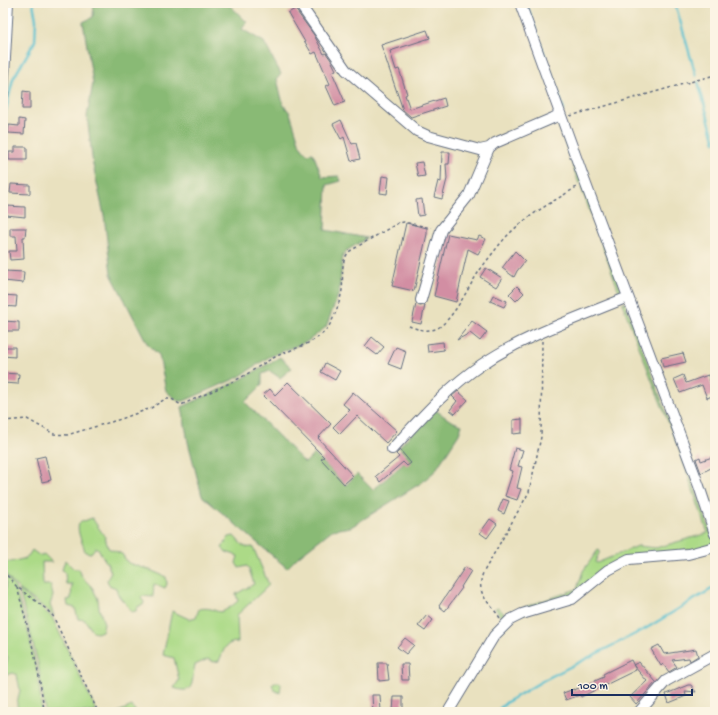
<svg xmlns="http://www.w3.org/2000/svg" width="718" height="715" viewBox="0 0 718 715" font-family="'Gochi Hand',sans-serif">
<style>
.green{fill:#acda87;stroke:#648472}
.forest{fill:#89ba74;stroke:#527469}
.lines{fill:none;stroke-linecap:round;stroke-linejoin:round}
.stream{stroke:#54bfcf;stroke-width:2.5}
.building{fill:#d28ea3}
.minor-casing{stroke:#636d80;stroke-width:12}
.path{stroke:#636d80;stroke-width:1.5;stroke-dasharray:3 3;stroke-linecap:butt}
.minor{stroke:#fff;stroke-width:10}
</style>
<rect width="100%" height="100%" fill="#fcf5e5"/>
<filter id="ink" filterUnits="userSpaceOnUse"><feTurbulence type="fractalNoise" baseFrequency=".025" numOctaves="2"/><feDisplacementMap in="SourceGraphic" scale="8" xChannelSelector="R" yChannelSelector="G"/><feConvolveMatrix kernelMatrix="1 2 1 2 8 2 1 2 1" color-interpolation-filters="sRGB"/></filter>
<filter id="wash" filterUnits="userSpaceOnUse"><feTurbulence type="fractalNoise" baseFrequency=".012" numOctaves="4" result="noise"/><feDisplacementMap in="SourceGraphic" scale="16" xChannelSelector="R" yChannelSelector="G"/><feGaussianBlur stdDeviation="0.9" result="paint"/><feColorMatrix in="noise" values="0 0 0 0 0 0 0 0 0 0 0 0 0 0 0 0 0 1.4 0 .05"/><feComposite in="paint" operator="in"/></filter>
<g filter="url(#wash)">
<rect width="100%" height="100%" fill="#e9e1bf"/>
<path class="green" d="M 559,119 L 582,182 L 579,184 L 557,121 Z
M 584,186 L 624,297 L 621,297 L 581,187 Z
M 625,302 L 715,543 L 705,548 L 633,556 L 572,596 L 504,621 L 495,608 L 498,607 L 504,614 L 577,589 L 583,571 L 598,550 L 600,551 L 595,562 L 597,563 L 638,546 L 656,548 L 708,533 L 677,445 L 622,303 Z
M 92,518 L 105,537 L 108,548 L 122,554 L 128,563 L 150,570 L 166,577 L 167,584 L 165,588 L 154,584 L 153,597 L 142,596 L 141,598 L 144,602 L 143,605 L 137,607 L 136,611 L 131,612 C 126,600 119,602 116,588 L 109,585 L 107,580 L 111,572 C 108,563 102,557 98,548 L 95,548 L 91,553 L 85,552 C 83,542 76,533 79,523 Z
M 234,536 C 241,543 242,549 253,547 L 269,585 L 237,615 L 238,642 C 224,642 224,651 219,661 L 214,662 L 208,659 L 195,665 C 191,680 196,696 174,688 L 179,680 L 174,658 L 163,655 L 172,611 L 189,619 L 196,617 L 199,609 C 221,605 213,622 238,601 L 236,594 L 254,584 L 249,569 L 247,566 L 239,568 L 236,563 L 238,556 L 226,552 L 222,548 L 229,537 Z
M 32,550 L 40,556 L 44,554 L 52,562 L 42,562 L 43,585 L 51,585 L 53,596 L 50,605 L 54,616 C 39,601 13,590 4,571 C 2,566 3,557 3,551 L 6,561 L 10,562 L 27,558 Z
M 65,560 L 74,569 L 79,569 L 82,577 L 92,587 L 98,599 L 99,608 L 104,624 L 102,631 L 97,633 L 93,632 L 85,620 L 78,619 L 75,608 L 68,606 L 67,600 L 71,599 L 72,584 L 66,584 L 65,573 L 62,570 Z
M 4,574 L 15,588 L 29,635 L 38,675 L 42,712 L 18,712 L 17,703 L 20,690 L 17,675 L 13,673 L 6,675 L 4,670 L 8,657 L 3,655 L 3,597 L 6,584 Z
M 19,590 L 52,617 L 97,712 L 45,712 L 38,663 Z
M 277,682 L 281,684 L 280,693 L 274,690 L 272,684 Z
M 132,706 L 136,712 L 118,712 Z"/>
<path class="forest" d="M 94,3 L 227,3 L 247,22 L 242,29 L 264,42 L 281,74 L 277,79 L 283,104 L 290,113 L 300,145 L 307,154 L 313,153 L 322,177 L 339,176 L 341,181 L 327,185 L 325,230 L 367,238 L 346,251 L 343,255 L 339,293 L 326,327 L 308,341 L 269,357 L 239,377 L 184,401 L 178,401 L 166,391 L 159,355 L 148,345 L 111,274 L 104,215 L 93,165 L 87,116 L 93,83 L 83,22 L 93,17 Z
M 280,357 L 292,368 L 280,378 L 270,371 L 262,374 L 262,385 L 245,402 L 305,463 L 314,454 L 346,485 L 357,474 L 373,490 L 409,459 L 399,447 L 434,409 L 451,421 L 462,425 L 459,434 L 435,471 L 421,483 L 351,527 L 332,530 L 299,556 L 287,568 L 202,496 L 188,442 L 182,407 L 240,380 Z"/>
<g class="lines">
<path class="stream" d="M 526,3 L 564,110
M 675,3 L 696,76
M 698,82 L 715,142
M 3,123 L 13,79 L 35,41 L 36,20 L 33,3
M 496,712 L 507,702 L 544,680 L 645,629 L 715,587"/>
</g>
<g id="blocks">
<path class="building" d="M 295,9 L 314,35 L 324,54 L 326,53 L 331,60 L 336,70 L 332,72 L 345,102 L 335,106 L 326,86 L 330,84 L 316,52 L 312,54 L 288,13 Z
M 427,30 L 430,38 L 390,51 L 396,70 L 399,69 L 407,94 L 405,95 L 410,109 L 444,98 L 446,106 L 411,117 L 403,110 L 381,45 Z
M 23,91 L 30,92 L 30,109 L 22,109 Z
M 19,119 L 25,120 L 24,134 L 8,133 L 9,125 L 19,126 Z
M 341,120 L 352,144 L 356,143 L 360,159 L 351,161 L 344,137 L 341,139 L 333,124 Z
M 15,147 L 27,147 L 27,160 L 9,160 L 9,152 L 15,152 Z
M 442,152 L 450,152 L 449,164 L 446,164 L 447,179 L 442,199 L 434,197 L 438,181 L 441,182 Z
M 422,162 L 425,176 L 418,177 L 415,163 Z
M 382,176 L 389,177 L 387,194 L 380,193 Z
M 11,184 L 30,185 L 30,194 L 10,193 Z
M 422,199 L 424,215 L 418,216 L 416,200 Z
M 7,206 L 25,207 L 25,217 L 6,215 Z
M 406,223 L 427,228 L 427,234 L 414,291 L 392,286 Z
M 10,228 L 26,228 L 25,237 L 23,237 L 24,259 L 10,260 L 9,251 L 17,251 L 16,236 L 10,236 Z
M 448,234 L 477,240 L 479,236 L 486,239 L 478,254 L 468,249 L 456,302 L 434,296 Z
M 515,251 L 525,261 L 517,271 L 514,277 L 502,268 Z
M 486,268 L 502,278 L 496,287 L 480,277 Z
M 5,271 L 24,272 L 23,283 L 4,281 Z
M 517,286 L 524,293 L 516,301 L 509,294 Z
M 3,295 L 17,296 L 16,307 L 3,306 Z
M 493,295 L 507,301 L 504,307 L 490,301 Z
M 416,304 L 420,306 L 425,305 L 421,324 L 412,322 Z
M 3,321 L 19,322 L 19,331 L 3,331 Z
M 472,321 L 487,332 L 480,341 L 470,333 L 457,340 Z
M 372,337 L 384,347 L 377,355 L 365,346 Z
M 443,342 L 444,350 L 428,352 L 427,344 Z
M 3,347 L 15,347 L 15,357 L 3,356 Z
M 396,347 L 406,351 L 401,369 L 388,364 Z
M 683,353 L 686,362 L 663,367 L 661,358 Z
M 325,363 L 340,371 L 335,380 L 321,372 Z
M 3,373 L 19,374 L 18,384 L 3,383 Z
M 683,375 L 686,383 L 708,375 L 715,395 L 707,398 L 702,385 L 680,393 L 674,379 Z
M 288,382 L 331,424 L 318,438 L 353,476 L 344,484 L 321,459 L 324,457 L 263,395 L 270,389 L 275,395 Z
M 458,391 L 468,400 L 455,414 L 450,410 L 457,401 L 452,396 Z
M 353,392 L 397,431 L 386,443 L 357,416 L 340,434 L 333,427 L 350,410 L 343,404 Z
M 522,419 L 522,433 L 513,434 L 513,420 Z
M 515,448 L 523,450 L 518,466 L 522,467 L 517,488 L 521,489 L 517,500 L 505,496 L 513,471 L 509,470 Z
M 400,450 L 411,463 L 407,466 L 403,462 L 380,482 L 376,476 L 399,457 L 396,454 Z
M 45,456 L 51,480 L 42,482 L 36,458 Z
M 715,456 L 715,466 L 701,473 L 696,459 L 700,457 L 701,461 Z
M 503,499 L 509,501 L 504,514 L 498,511 Z
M 490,519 L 497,524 L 487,538 L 480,533 Z
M 465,567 L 471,571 L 461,587 L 462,588 L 445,611 L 439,606 Z
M 427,615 L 433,620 L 425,631 L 418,626 Z
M 405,638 L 414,645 L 406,654 L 397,647 Z
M 659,645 L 664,654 L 696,649 L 698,656 L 690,661 L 689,658 L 672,660 L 677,667 L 669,672 L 663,664 L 661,666 L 651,649 Z
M 631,660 L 636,670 L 581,697 L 580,695 L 566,700 L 563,693 L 574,689 L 574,690 L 604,677 L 603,674 Z
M 639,662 L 656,682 L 636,704 L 630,697 L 647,681 L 633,665 Z
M 378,663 L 387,663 L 389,680 L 379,681 Z
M 401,664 L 408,664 L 409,680 L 402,680 Z
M 688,685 L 691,685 L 696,692 L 685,691 L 686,696 L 669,703 L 666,694 Z
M 372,695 L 380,695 L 381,712 L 373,712 Z
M 394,697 L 403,697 L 403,712 L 393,712 Z"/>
</g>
</g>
<g filter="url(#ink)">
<use href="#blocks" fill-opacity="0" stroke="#636d80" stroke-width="1"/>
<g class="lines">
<g class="minor-casing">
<path id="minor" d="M 299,3 L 346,70 L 417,131 L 428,136 L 480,150 L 489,148 L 495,143 L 553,118 L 557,116 L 559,111
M 520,3 L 585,182 L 699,486 L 715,534
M 3,94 L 8,3
M 421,300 L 441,230 L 469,195 L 489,148
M 392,449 C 420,419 447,388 481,365 C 525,335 578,318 628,297
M 448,712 L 494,636 L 510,620 L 522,614 L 572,599 L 608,570 L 629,559 L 688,554 L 715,547
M 639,712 L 666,681 L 715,654"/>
</g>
<path class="path" d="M 570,116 L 715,75
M 409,326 C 418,330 432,333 441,326 C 456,313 466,292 476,276 C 483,265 492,254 500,244 C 521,218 550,204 578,186
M 3,421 L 27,419 L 54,434 L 67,435 L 121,419 L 151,408 L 165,399 L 172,399 L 181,405 C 201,396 222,387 242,377 C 254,370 266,361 279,355 C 295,348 319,342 329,326 C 334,318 339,304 341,295 C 345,281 338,262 350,251 L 398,223 L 404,222 L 431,228
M 3,569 L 5,584 L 3,596
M 3,571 L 17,587 L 45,608 L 53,616 L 98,712
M 17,587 C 28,629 40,669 44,712
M 500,618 C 489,601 475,595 483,573 L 529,492 L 541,437 L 542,341"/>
<use href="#minor" class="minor"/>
</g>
</g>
<rect width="718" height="715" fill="none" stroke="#fcf5e5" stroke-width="16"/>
<path d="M572 689v6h120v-6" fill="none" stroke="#1b2f5e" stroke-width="2"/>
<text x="578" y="689" font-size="12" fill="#1b2f5e" stroke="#fcf5e5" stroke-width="3" paint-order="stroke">100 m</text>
</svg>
